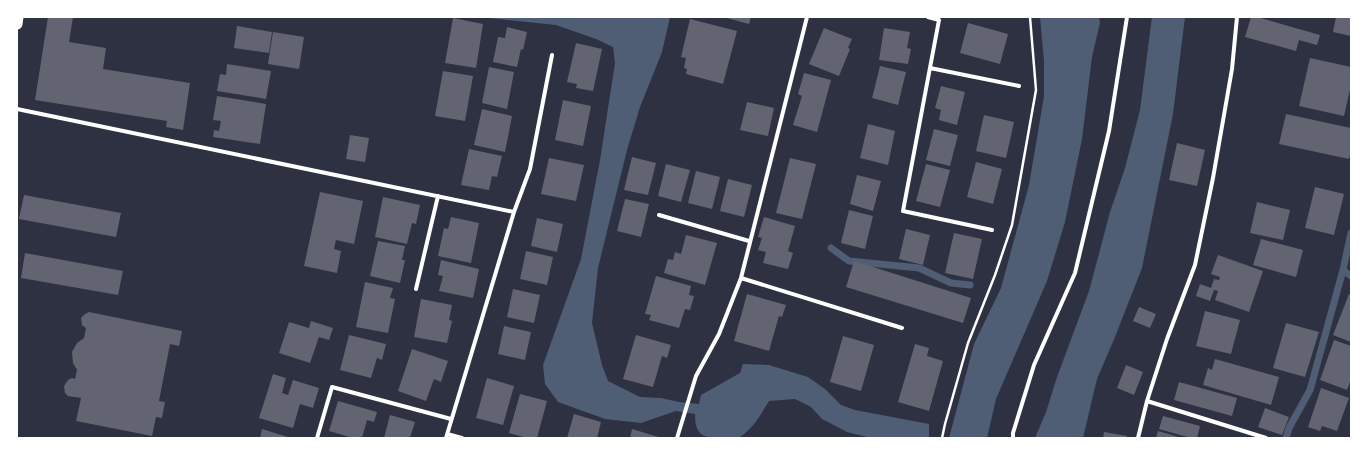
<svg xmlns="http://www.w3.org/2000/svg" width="1368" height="455" viewBox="0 0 1368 455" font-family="'Roboto Serif',serif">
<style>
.water{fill:#4f5d75}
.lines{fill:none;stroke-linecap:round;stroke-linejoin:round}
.stream{stroke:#4f5d75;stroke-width:7}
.building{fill:#626471}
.path{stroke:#fff;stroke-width:2.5}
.minor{stroke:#fff;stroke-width:4}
.trunk{stroke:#fff;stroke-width:11}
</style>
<rect width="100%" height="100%" fill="#2d3142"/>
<path class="water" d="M 480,17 L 670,17 L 662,52 L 640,107 L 627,150 L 598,268 L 592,323 L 602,365 L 608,381 L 640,397 L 661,398 L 679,402 L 699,404 L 701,395 L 740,373 L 743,364 L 769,365 L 808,377 L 825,389 L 841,405 L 855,410 L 929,424 L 929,438 L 871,438 L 847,432 L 822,419 L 811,407 L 795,399 L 769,401 C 761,414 754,428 740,437 C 736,439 730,438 725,438 C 704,438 695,437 695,414 L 676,411 L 641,423 L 605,419 L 558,402 L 545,384 L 543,365 L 581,259 L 600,160 L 615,63 L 613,47 L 596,39 L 556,25 Z
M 1040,17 L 1099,17 L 1100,23 L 1092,57 L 1082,139 L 1065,222 L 1047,281 L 996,399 L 987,438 L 949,438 L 974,344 L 1001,288 L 1029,185 L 1044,96 L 1044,61 Z
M 1152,17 L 1185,17 L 1173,114 L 1142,268 L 1115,337 L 1097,379 L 1083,438 L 1035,438 L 1046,412 L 1057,377 L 1089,291 L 1110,212 L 1125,168 L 1140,110 Z"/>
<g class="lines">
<path class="stream" d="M 831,248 L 849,261 L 919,268 L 951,283 L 970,285
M 1343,270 L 1351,276
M 1286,438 L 1289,428 L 1310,390 L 1343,270 L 1351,233"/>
</g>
<path class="building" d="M 48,17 L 73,17 L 69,42 L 106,48 L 103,69 L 190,83 L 183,130 L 166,127 L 167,121 L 35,100 Z
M 723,17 L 751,17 L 749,24 Z
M 1251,17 L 1257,17 L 1320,35 L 1317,45 L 1299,40 L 1296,51 L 1245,37 Z
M 1336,17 L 1351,17 L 1351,36 L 1333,32 Z
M 453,18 L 483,24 L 476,68 L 445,63 Z
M 690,19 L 737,31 L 723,84 L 686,74 L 687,69 L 684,68 L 686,58 L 681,57 Z
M 968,23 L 1008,34 L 1000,64 L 960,53 Z
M 237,26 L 272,32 L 269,53 L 234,48 Z
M 507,27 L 527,32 L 523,50 L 521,49 L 517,67 L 493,62 L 498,37 L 505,38 Z
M 824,28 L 852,39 L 848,48 L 850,49 L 839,76 L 809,64 Z
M 884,28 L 910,32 L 907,48 L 911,49 L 908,64 L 879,60 Z
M 273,32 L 304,37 L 299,69 L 268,64 Z
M 576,43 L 602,49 L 593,91 L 576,88 L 577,84 L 567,82 Z
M 1310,58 L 1351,67 L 1351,85 L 1344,116 L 1299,106 Z
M 227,64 L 271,71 L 266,99 L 217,91 L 220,74 L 226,75 Z
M 880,66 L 906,72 L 898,105 L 872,98 Z
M 489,67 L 514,72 L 507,109 L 482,103 Z
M 443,71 L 473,76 L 465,121 L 435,116 Z
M 804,73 L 831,80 L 817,132 L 793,125 L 802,96 L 798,94 Z
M 941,86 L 965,92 L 957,125 L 939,120 L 941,110 L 935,108 Z
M 217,96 L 266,104 L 260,144 L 213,137 L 214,130 L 219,131 L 221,121 L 213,120 Z
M 563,100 L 591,106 L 583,146 L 555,140 Z
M 747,102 L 774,108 L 768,136 L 740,130 Z
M 482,109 L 512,116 L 505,152 L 474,145 Z
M 1286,114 L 1351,128 L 1351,151 L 1349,159 L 1279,144 Z
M 984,115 L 1014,122 L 1006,158 L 976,151 Z
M 868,124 L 895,131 L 888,165 L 860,158 Z
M 934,129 L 958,135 L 950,166 L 926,160 Z
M 350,135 L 369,138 L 365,162 L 346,159 Z
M 1177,143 L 1205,150 L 1197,186 L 1169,180 Z
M 469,149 L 502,156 L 497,177 L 492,176 L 489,190 L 461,185 Z
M 632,157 L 656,163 L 648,195 L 624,190 Z
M 549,158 L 584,165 L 576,201 L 541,194 Z
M 790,158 L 816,164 L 802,219 L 776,213 Z
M 976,162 L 1002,169 L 993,204 L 967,197 Z
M 666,164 L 690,170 L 681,202 L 658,196 Z
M 926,164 L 950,170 L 940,207 L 916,201 Z
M 696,171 L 720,177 L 712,209 L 688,203 Z
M 857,175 L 881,181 L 873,211 L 850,204 Z
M 728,179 L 752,185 L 744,217 L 720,211 Z
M 1315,187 L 1344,194 L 1334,235 L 1305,228 Z
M 320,192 L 363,201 L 354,244 L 336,240 L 334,249 L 341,251 L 337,273 L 304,266 Z
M 24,195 L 121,213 L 116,237 L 19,219 Z
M 383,197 L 420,205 L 416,224 L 412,223 L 407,244 L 375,237 Z
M 625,199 L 649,204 L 641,237 L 617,231 Z
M 1257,202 L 1290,210 L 1283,240 L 1250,233 Z
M 849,210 L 873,216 L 865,249 L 841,243 Z
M 451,217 L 479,223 L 471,263 L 438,256 L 444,228 L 448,229 Z
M 764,217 L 795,226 L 788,251 L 793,253 L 788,269 L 763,263 L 766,252 L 758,250 L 762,238 L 758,237 Z
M 537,218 L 563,224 L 557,252 L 531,246 Z
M 906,229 L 930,235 L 923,265 L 899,259 Z
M 954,233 L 982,239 L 973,279 L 945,273 Z
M 686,235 L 717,243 L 705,285 L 664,273 L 668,259 L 673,260 L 675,252 L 681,254 Z
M 1261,239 L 1303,250 L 1296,277 L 1253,265 Z
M 378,241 L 405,246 L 402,260 L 405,260 L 400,283 L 370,276 Z
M 526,251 L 553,257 L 547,285 L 520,279 Z
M 25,253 L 123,271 L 118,295 L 21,278 Z
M 1218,255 L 1263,271 L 1249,312 L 1215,300 L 1218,291 L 1214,290 L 1210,301 L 1196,296 L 1200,284 L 1211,288 L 1214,279 L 1219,280 L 1220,277 L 1211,274 Z
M 441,260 L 479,269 L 473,298 L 439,291 L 443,276 L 438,275 Z
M 854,261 L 971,298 L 963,323 L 846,287 Z
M 656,276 L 691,286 L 689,295 L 694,296 L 690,310 L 685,309 L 679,328 L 649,320 L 651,315 L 645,314 Z
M 365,282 L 393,288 L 390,298 L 395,299 L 388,333 L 356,327 Z
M 513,289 L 540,295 L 534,323 L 507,317 Z
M 747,294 L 786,305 L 782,317 L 779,316 L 769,351 L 734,341 Z
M 1349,294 L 1351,295 L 1351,342 L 1333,335 Z
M 421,299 L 452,305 L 449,320 L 452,321 L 447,343 L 414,337 Z
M 1139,307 L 1156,314 L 1150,328 L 1133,321 Z
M 1205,311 L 1240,320 L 1231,354 L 1196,346 Z
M 89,312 L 182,331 L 179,346 L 170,344 L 159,401 L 165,402 L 162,418 L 156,417 L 152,436 L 76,421 L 81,398 L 68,396 L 65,393 L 64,386 L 68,380 L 72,378 L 75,379 L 77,370 L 73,363 L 72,352 L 77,343 L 84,338 L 86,328 L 82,325 L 81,318 L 85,314 Z
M 311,321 L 333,328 L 329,340 L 319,337 L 310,363 L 279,353 L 289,322 L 309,328 Z
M 1286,323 L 1319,332 L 1305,377 L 1273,368 Z
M 504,326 L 531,332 L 525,360 L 498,354 Z
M 349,335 L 386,344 L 382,360 L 377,358 L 371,378 L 340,370 Z
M 636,335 L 671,345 L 667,358 L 662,356 L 653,387 L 623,379 Z
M 843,336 L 874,345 L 861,391 L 830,382 Z
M 1334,340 L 1351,346 L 1351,379 L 1347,390 L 1320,380 Z
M 915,344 L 929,348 L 927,356 L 943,361 L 929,411 L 898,402 Z
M 412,349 L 448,361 L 441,382 L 434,379 L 426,401 L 398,391 Z
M 1215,359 L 1279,377 L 1271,405 L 1203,385 L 1208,368 L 1212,370 Z
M 1126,365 L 1143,372 L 1134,395 L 1117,388 Z
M 273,374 L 286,378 L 282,393 L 288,395 L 293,380 L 319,388 L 313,408 L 300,404 L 293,428 L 259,418 Z
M 487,378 L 514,386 L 503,425 L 476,418 Z
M 1179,382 L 1237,398 L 1232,416 L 1174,400 Z
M 1321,388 L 1349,398 L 1337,431 L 1322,426 L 1320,431 L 1308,427 Z
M 520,394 L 547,401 L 537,438 L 527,438 L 509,433 Z
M 338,401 L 377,412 L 374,422 L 367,420 L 362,438 L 353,438 L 329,431 Z
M 1265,408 L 1289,417 L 1282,435 L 1258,427 Z
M 574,414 L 601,422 L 597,438 L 567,438 Z
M 390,415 L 415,422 L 410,438 L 384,438 Z
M 1163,416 L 1200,426 L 1197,438 L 1191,438 L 1159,429 Z
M 262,429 L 291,438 L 260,438 Z
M 632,429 L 662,438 L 630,438 Z
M 1158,431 L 1182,438 L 1156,438 Z
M 1104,432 L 1127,436 L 1127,438 L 1103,438 Z"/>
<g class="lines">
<path class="path" d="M 942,438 L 945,424 L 968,343 L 995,275 L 1012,225 L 1036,90 L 1030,17"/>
<path class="minor" d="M 928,17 L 939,20 L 903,211 L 992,230
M 930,68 L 1019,86
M 17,109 L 514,212 L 446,438
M 514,212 L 530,169 L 552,55
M 659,215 L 749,241
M 741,278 L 902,328
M 416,289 L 438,196
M 1147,401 L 1266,438
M 447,434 L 462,438
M 317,438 L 332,387 L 451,419
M 677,438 L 696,376 L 719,334 L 741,278 L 807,17
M 1013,438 L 1013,433 L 1034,365 L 1075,273 L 1109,131 L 1127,17
M 1138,438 L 1147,401 L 1167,339 L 1195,265 L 1213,178 L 1232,69 L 1237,17"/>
<path class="trunk" d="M 17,24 L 18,17"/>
</g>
<rect width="1368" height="455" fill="none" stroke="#ffffff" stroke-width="36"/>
</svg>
